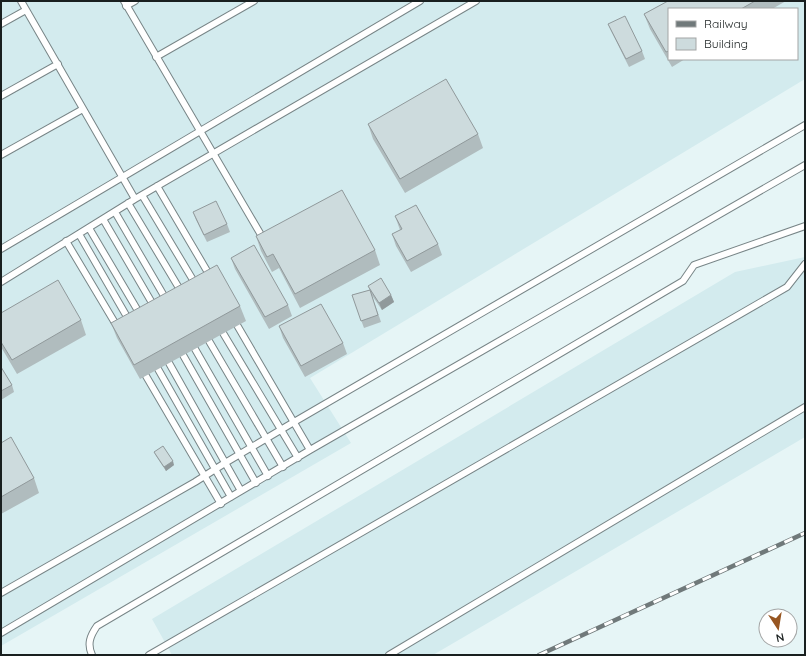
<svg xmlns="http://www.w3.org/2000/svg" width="806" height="656" viewBox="0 0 806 656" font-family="Quicksand,sans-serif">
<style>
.built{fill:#d3ebee;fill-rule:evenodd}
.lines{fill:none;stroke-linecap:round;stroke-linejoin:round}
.service-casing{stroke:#788587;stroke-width:8}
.service{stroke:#fff;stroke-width:6}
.rail-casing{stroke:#70797a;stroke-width:4.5}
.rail{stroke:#fff;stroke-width:3;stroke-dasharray:9;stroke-linecap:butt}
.wall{fill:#b0bcbe}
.shaded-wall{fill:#90999b}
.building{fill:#cddbdd;stroke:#90999b}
</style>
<rect width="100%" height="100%" fill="#e6f5f6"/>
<path class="built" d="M 1,1 L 805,1 L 805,79 L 310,378 L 351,443 L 1,646 ZM 669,9 L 797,9 L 797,59 L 669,59 Z
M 805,257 L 805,437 L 433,655 L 172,655 L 152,619 L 735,272 Z"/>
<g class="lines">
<g class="service-casing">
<path id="service" d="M 21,1 L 135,199
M 124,1 L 264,240
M 126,6 L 135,1
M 1,24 L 26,10
M 156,57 L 254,1
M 1,96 L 58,64
M 1,155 L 83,109
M 157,186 L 210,276
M 142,195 L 196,285
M 128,203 L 182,293
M 115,212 L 167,301
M 103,219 L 155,308
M 89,228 L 141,316
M 79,234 L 130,322
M 66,241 L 118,328
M 1,249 L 420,1
M 1,282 L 135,199 L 476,1
M 237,325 L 310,450
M 223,333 L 298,458
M 209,341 L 283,467
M 195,349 L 268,476
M 183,355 L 256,483
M 169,363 L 241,491
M 158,369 L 231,497
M 146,376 L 221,504
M 1,593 L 195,482 L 225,463 L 294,422 L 805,125
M 1,633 L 310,450 L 805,165
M 92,655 C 87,644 90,636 97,626 L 683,281 L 694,265 L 805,226
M 149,655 L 787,287 L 805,264
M 389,655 L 805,407"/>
</g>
<use href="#service" class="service"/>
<g class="rail-casing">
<path id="rail" d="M 539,655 L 805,533"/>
</g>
<use href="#rail" class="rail"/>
</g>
<path class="wall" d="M 668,1 L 786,1 L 772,9 L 669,9 L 669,59 L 685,59 L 672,67 L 650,29 L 644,14 Z
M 608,24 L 642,51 L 645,59 L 629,67 L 611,31 Z
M 368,124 L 478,134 L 483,148 L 405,193 L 373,139 Z
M 193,212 L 227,224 L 230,232 L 207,242 L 196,220 Z
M 395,216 L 438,244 L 442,255 L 411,272 L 396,246 L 392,234 L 400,230 Z
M 256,236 L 375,250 L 380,265 L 300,308 L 279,268 L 272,272 L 261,251 Z
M 231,258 L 288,305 L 292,316 L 269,329 L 235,269 Z
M 368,286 L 391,295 L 394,302 L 382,310 L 371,294 Z
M 370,290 L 381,322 L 364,328 L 352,295 Z
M 240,306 L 246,321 L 140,379 L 117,338 L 111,323 Z
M 1,313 L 81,320 L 86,335 L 17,374 L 1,347 Z
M 279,326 L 343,343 L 347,354 L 305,377 L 283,338 Z
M 1,367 L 12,385 L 14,392 L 1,400 Z
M 1,443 L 34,478 L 39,493 L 1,514 Z
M 154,452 L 174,465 L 166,471 L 156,456 Z"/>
<path class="shaded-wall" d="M 391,295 L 394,302 L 382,310 L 379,303 Z
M 173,461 L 174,465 L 166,471 L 164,467 Z"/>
<path class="building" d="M 668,1 L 755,1 L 741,9 L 669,9 L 669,51 L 666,52 L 644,14 Z
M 625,16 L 642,51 L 626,59 L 608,24 Z
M 446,79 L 478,134 L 400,179 L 368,124 Z
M 342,190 L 375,250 L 295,294 L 273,254 L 267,257 L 256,236 Z
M 216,201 L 227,224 L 204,235 L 193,212 Z
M 416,205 L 438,244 L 407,261 L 392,234 L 402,229 L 395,216 Z
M 254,245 L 288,305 L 265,317 L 231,258 Z
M 217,265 L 240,306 L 134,365 L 111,323 Z
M 381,278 L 391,295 L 379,303 L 368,286 Z
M 58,280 L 81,320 L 12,360 L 1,342 L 1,313 Z
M 370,290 L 378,315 L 361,321 L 352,295 Z
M 321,304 L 343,343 L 301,366 L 279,326 Z
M 1,367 L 12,385 L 1,391 Z
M 11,437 L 34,478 L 1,497 L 1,443 Z
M 163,446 L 173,461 L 164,467 L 154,452 Z"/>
<rect width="806" height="656" fill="none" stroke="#191f1f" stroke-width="4"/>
<rect x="668" y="8" width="130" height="52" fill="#ffffff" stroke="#a3a5a5"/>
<rect x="676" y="21" width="20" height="6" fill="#70797a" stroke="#a3a5a5"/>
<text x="704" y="28" font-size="12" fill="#191f1f">Railway</text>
<rect x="676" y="38" width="20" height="12" fill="#cddbdd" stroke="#a3a5a5"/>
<text x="704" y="48" font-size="12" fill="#191f1f">Building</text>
<g transform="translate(778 628) rotate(168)"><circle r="19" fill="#ffffff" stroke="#a3a5a5"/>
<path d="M0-3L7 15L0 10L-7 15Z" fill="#975621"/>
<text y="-6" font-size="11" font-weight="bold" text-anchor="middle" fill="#191f1f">N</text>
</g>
</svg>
